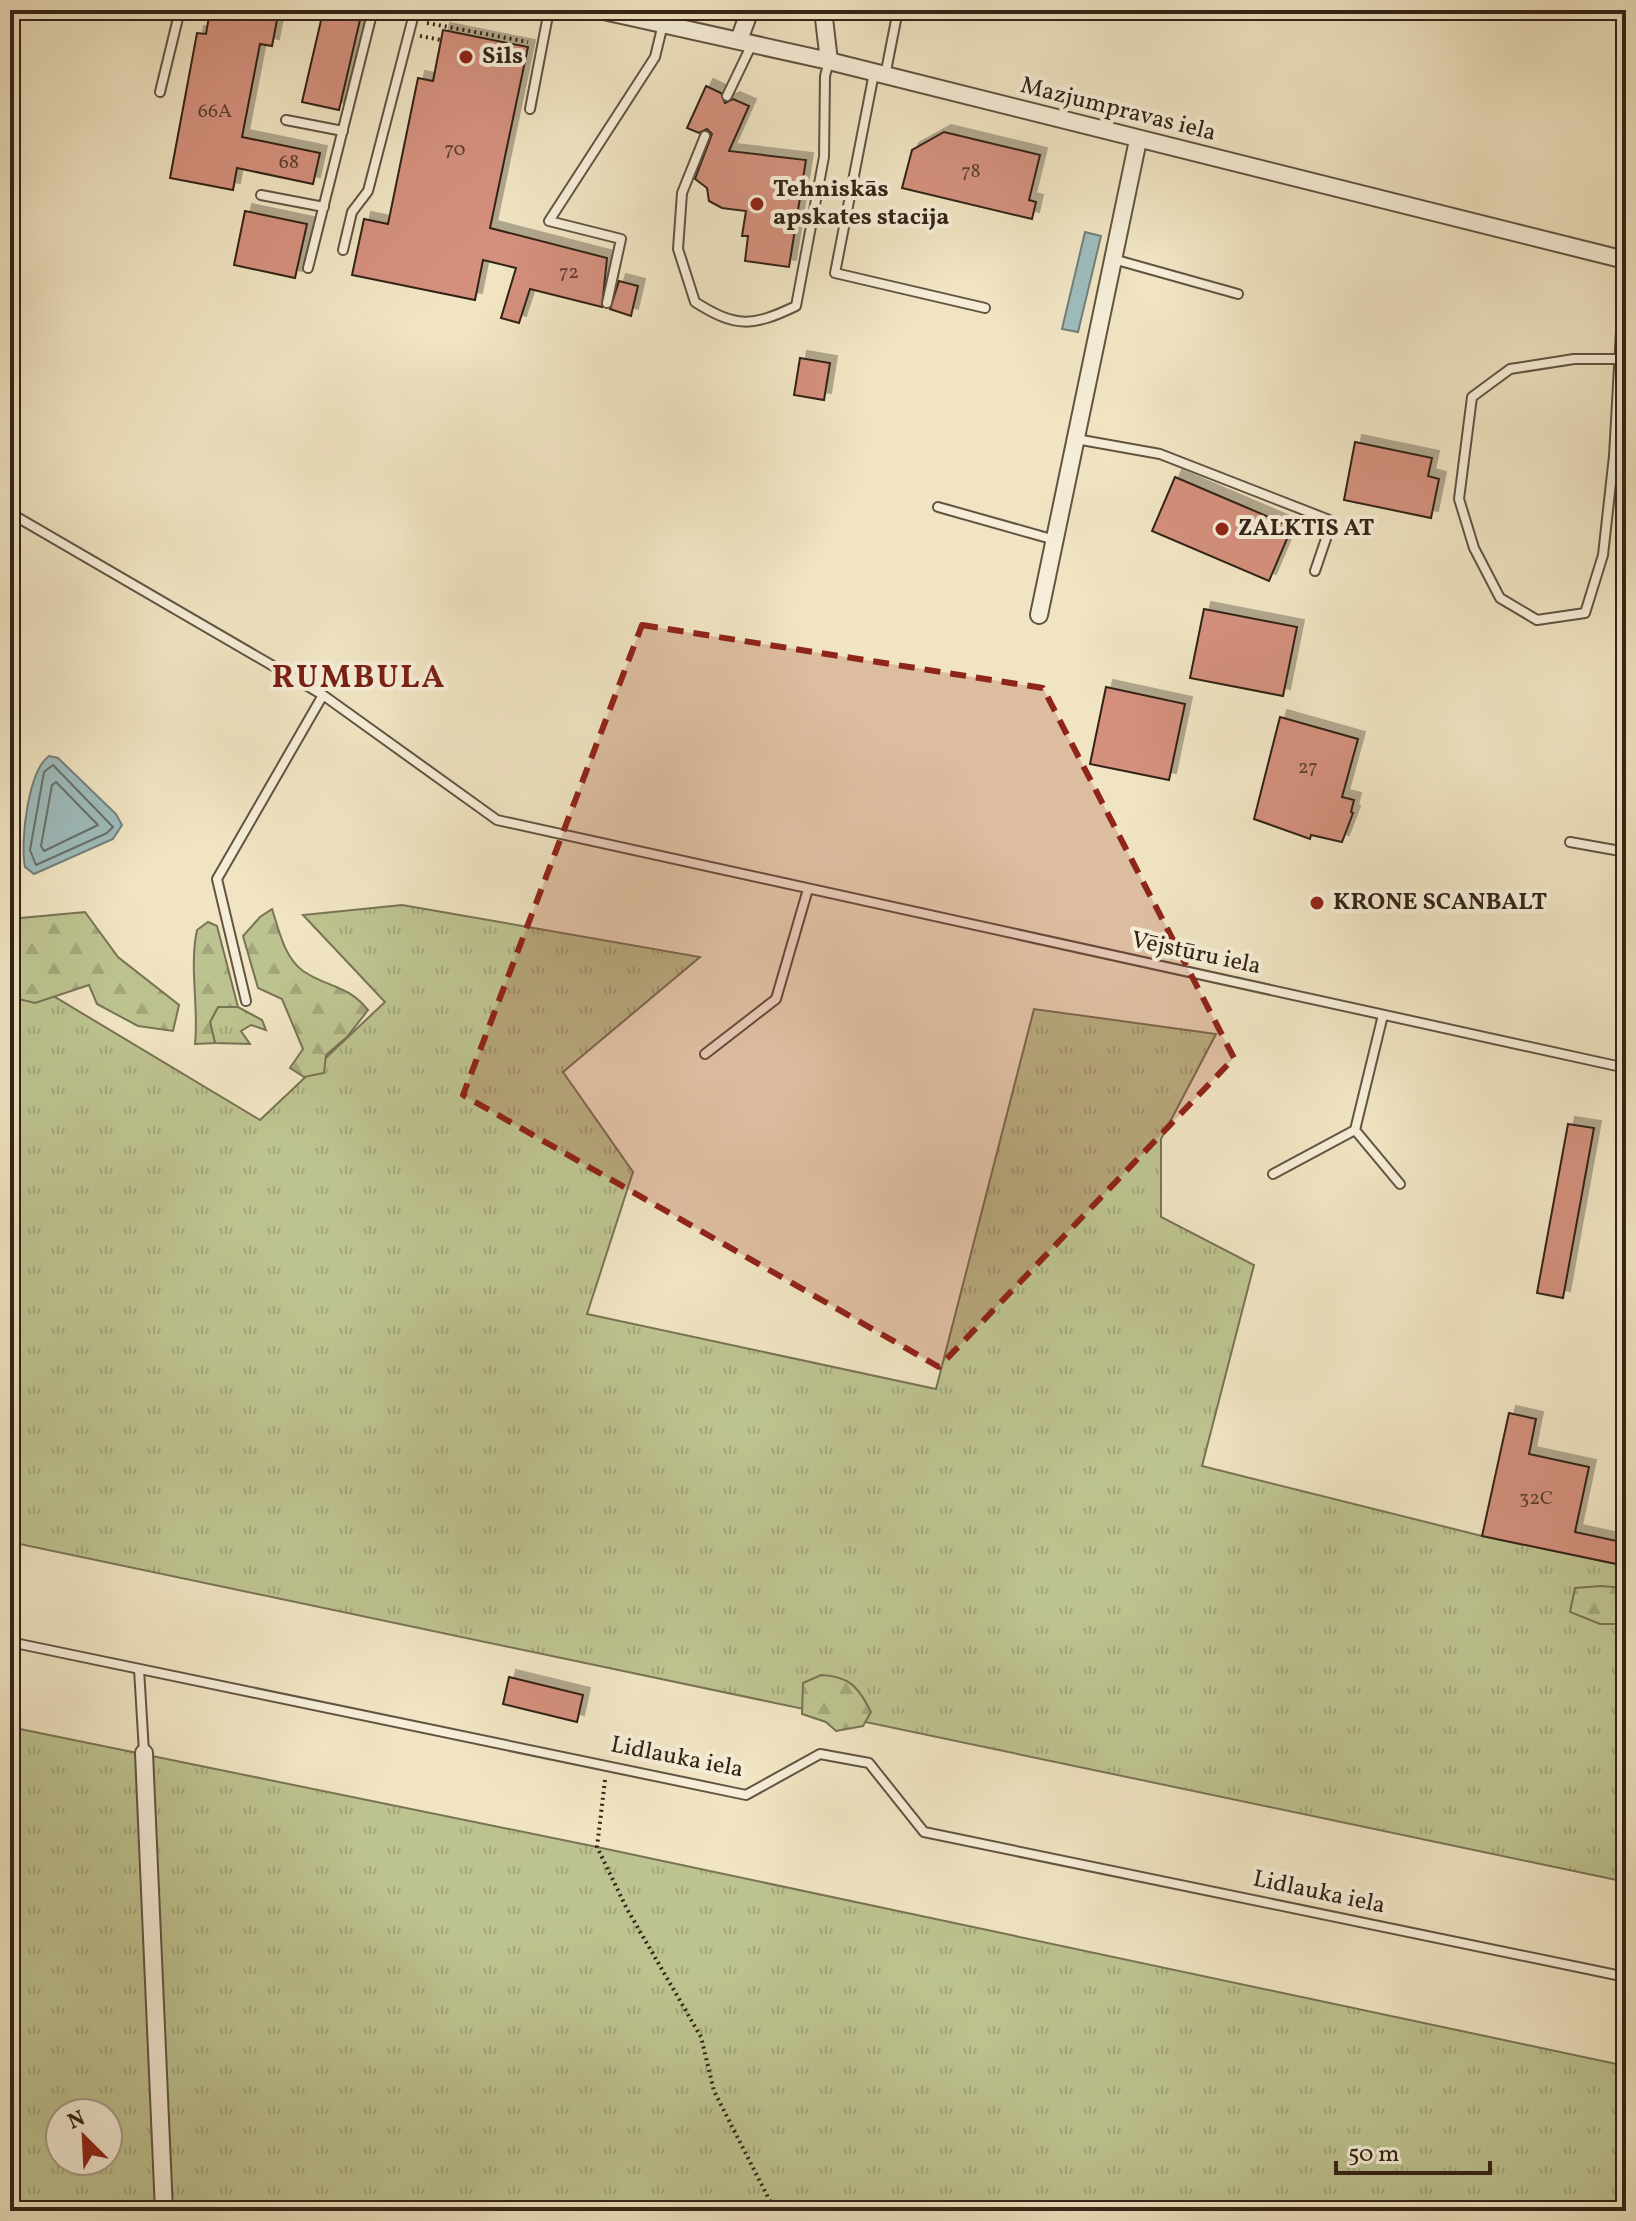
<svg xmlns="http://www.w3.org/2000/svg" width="1636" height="2221" viewBox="0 0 1636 2221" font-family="Vollkorn,serif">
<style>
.grass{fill:url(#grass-tufts);stroke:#787354;stroke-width:2;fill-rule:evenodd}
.forest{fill:url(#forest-firs);stroke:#787354;stroke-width:2}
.water{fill:#9ebcbd;stroke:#737f7b;stroke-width:2}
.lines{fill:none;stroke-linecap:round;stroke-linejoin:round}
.shore{stroke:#68706a;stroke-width:2}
.building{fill:#d4907d;stroke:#332317;stroke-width:2;filter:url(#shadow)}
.service-casing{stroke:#625342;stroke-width:12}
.minor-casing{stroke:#625342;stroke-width:20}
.path{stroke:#332317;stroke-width:4;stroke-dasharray:2 4;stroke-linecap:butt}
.service{stroke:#f5edd7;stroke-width:8}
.minor{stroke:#f5edd7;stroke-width:16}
.marked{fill:#8f2418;fill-opacity:0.2;stroke:#8f2418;stroke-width:6;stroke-dasharray:16 10;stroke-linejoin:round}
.poi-dot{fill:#8f2418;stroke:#f5edd7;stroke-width:3}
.labels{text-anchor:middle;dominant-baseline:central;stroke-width:8;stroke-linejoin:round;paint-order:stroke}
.number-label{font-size:20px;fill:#5b3e30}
.poi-label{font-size:24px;font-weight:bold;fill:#332317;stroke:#f5edd7;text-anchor:start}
.street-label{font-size:24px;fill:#332317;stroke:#f5edd7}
.district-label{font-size:32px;font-weight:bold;letter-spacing:2px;fill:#7a1f14;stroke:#f5edd7}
</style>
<defs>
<pattern id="grass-tufts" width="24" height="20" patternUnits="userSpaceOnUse" patternTransform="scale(2)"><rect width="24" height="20" fill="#bdc390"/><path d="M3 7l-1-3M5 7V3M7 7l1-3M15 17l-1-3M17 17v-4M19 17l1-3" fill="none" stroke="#a3a77b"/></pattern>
<pattern id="forest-firs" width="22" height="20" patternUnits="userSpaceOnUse" patternTransform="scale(2)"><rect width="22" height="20" fill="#bdc390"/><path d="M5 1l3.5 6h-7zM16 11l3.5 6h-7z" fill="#a3a77b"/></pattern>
<filter id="shadow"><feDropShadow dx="7" dy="-7" stdDeviation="0" flood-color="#0004"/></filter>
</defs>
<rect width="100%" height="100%" fill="#f0e4c2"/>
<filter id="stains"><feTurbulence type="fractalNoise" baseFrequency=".0025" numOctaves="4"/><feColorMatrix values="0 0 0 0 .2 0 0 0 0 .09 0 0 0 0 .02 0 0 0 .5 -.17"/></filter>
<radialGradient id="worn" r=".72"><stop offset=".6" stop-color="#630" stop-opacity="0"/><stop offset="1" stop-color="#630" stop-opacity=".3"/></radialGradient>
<path class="grass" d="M 402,905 L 700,957 L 563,1072 L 633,1172 L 587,1314 L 936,1389 L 1034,1009 L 1216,1034 L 1161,1139 L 1161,1217 L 1254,1265 L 1202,1466 L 1482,1536 L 1626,1566 L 1626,1882 L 10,1542 L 10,970 L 260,1120 L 385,1002 L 303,915 Z
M 218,1007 L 238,1007 L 262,1020 L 266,1030 L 251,1025 L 241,1031 L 250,1044 L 215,1043 L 210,1022 Z
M 10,1727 L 597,1847 L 1626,2066 L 1626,2211 L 10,2211 ZM 60,2113 L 108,2113 L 108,2161 L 60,2161 Z"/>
<path class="forest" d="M 272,909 C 279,930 284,957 303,971 C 328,988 347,984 368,1010 L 347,1037 L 326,1055 L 324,1073 L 304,1077 L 290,1068 L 303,1049 L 282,999 L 258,988 L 243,936 L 260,917 Z
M 85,912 L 118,957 L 179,1005 L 173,1031 L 138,1026 L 97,1004 L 89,985 L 35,1003 L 10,997 L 10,919 Z
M 208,922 L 217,926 L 238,1007 L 218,1007 L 210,1022 L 215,1043 L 195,1044 C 199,1006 189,968 197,930 Z
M 1601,1586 L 1626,1588 L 1626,1624 L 1600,1624 L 1570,1612 L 1575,1588 Z
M 821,1675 C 850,1676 859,1688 871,1712 L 863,1726 L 836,1731 L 826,1722 L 802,1714 L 803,1683 Z"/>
<path class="water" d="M 1085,232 L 1101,236 L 1078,332 L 1062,329 Z
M 49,756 L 58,758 L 116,814 L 122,825 L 113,839 L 34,874 L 25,867 C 20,842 28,771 49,756 Z"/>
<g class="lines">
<path class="shore" d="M 53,765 L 113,827 L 107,833 L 36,865 L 30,850 L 44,772 Z
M 56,782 L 98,825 L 44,851 L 41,846 L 52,785 Z"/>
</g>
<path class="building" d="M 210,10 L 279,10 L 272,46 L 260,44 L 242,137 L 320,153 L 313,184 L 237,168 L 233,190 L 170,178 L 197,33 L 206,34 Z
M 323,12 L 360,20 L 339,110 L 302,102 Z
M 443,30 L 528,47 L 490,228 L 607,258 L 602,307 L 530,289 L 519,323 L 501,318 L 516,268 L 483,260 L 475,300 L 352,275 L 364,219 L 388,224 L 418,78 L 433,81 Z
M 706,86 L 721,93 L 725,103 L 733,99 L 749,106 L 729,151 L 806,160 L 789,267 L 745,261 L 748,236 L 742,236 L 746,211 L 722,208 L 709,201 L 707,188 L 695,179 L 712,134 L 707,129 L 699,133 L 687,128 Z
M 944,132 L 1040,155 L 1029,200 L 1036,202 L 1032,219 L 902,188 L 912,150 Z
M 245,211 L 307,224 L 295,278 L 234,265 Z
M 619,281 L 638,286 L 631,316 L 610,309 Z
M 800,358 L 830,363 L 824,400 L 794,395 Z
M 1355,442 L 1432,458 L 1428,476 L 1439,479 L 1431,518 L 1344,500 Z
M 1175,477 L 1292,527 L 1269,581 L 1152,531 Z
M 1204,609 L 1297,627 L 1283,696 L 1190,678 Z
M 1106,687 L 1185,704 L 1169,780 L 1090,764 Z
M 1280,717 L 1358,739 L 1342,797 L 1354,800 L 1351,812 L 1353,813 L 1342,842 L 1311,835 L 1310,839 L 1254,819 Z
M 1568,1124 L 1594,1128 L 1563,1298 L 1537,1293 Z
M 1509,1413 L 1536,1419 L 1529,1454 L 1589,1467 L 1575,1532 L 1626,1543 L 1626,1566 L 1482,1536 Z
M 509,1677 L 583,1695 L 577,1722 L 503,1704 Z"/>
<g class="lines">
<g class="service-casing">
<path id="service" d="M 874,73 L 835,273 L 985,308
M 885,76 L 898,10
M 160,92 L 180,10
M 727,96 L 752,44
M 530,109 L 549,10
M 286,120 L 343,131
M 705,136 L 682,193 L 678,249 L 695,302 C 736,328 752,327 796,306 L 824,157 L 825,76 L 829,61
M 261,195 L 324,207
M 343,250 L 352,212 L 368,191 L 415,10
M 1113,259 L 1238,294
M 308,268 L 373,10
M 607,303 L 621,239 L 549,221 L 655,57 L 663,24
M 1619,359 L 1574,359 L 1510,369 L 1472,397 L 1459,499 L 1474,548 L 1500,598 L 1537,620 L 1585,613 L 1603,555 L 1614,456 L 1625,260
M 1076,439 L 1160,454 L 1332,521 L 1315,571
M 938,507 L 1055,540
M 10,513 L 323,695 L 497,820 L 1626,1068
M 1570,842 L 1626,852
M 246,1001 L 217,879 L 323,695
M 705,1054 L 776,999 L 808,889
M 1355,1130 L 1400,1184
M 1273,1174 L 1355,1130 L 1383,1015
M 10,1642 L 746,1795 L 820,1754 L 869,1763 L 924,1832 L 1626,1977
M 139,1669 L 144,1752"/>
</g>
<g class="minor-casing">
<path id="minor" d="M 599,10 L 829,61 L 1625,260
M 823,10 L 829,61
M 739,40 L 750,10
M 1039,615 L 1138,140
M 144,1753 L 164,2211"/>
</g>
<path class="path" d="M 427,23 L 528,42
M 420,36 L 441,40
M 605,1780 L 597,1847 L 627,1909 L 701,2037 L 714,2091 L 775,2211"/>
<use href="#service" class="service"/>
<use href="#minor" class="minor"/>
</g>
<path class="marked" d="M 642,625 L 1043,688 L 1234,1058 L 939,1367 L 463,1095 Z"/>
<g class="poi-dot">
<circle cx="466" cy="57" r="8"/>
<circle cx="757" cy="204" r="8"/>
<circle cx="1222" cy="529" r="8"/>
<circle cx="1317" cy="903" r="8"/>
</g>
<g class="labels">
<g class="number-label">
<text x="215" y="112">66A</text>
<text x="455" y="150">70</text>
<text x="289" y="163">68</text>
<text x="971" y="172">78</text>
<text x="569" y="273">72</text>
<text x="1308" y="768">27</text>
<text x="1536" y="1499">32C</text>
</g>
<g class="poi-label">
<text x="482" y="57">Sils</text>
<text x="773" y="190">Tehniskās<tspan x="773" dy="28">apskates stacija</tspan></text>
<text x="1238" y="529">ZALKTIS AT</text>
<text x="1333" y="903">KRONE SCANBALT</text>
</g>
<g class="street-label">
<text transform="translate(1118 110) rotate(14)">Mazjumpravas iela</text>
<text transform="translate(1196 954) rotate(12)">Vējstūru iela</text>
<text transform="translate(677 1758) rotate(11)">Lidlauka iela</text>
<text transform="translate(1319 1893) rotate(12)">Lidlauka iela</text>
</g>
<g class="district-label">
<text x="359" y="679">RUMBULA</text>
</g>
</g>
<rect width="1636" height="2221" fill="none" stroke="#f0e4c2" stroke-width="40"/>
<rect x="12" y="12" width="1612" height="2197" fill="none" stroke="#332317" stroke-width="4"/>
<rect x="20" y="20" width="1596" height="2181" fill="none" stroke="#332317" stroke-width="2"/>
<g transform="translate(84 2137) rotate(336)"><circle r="38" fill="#f5edd7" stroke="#a79c8a" stroke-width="2"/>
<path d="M0-6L14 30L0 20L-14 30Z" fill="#8f2418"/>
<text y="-12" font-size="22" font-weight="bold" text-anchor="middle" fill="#332317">N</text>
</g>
<path d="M1336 2161v12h154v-12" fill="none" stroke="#332317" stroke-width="4"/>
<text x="1348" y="2161" font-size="24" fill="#332317" stroke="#f5edd7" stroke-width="6" paint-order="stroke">50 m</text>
<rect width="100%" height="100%" filter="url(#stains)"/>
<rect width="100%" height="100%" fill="url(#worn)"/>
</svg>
